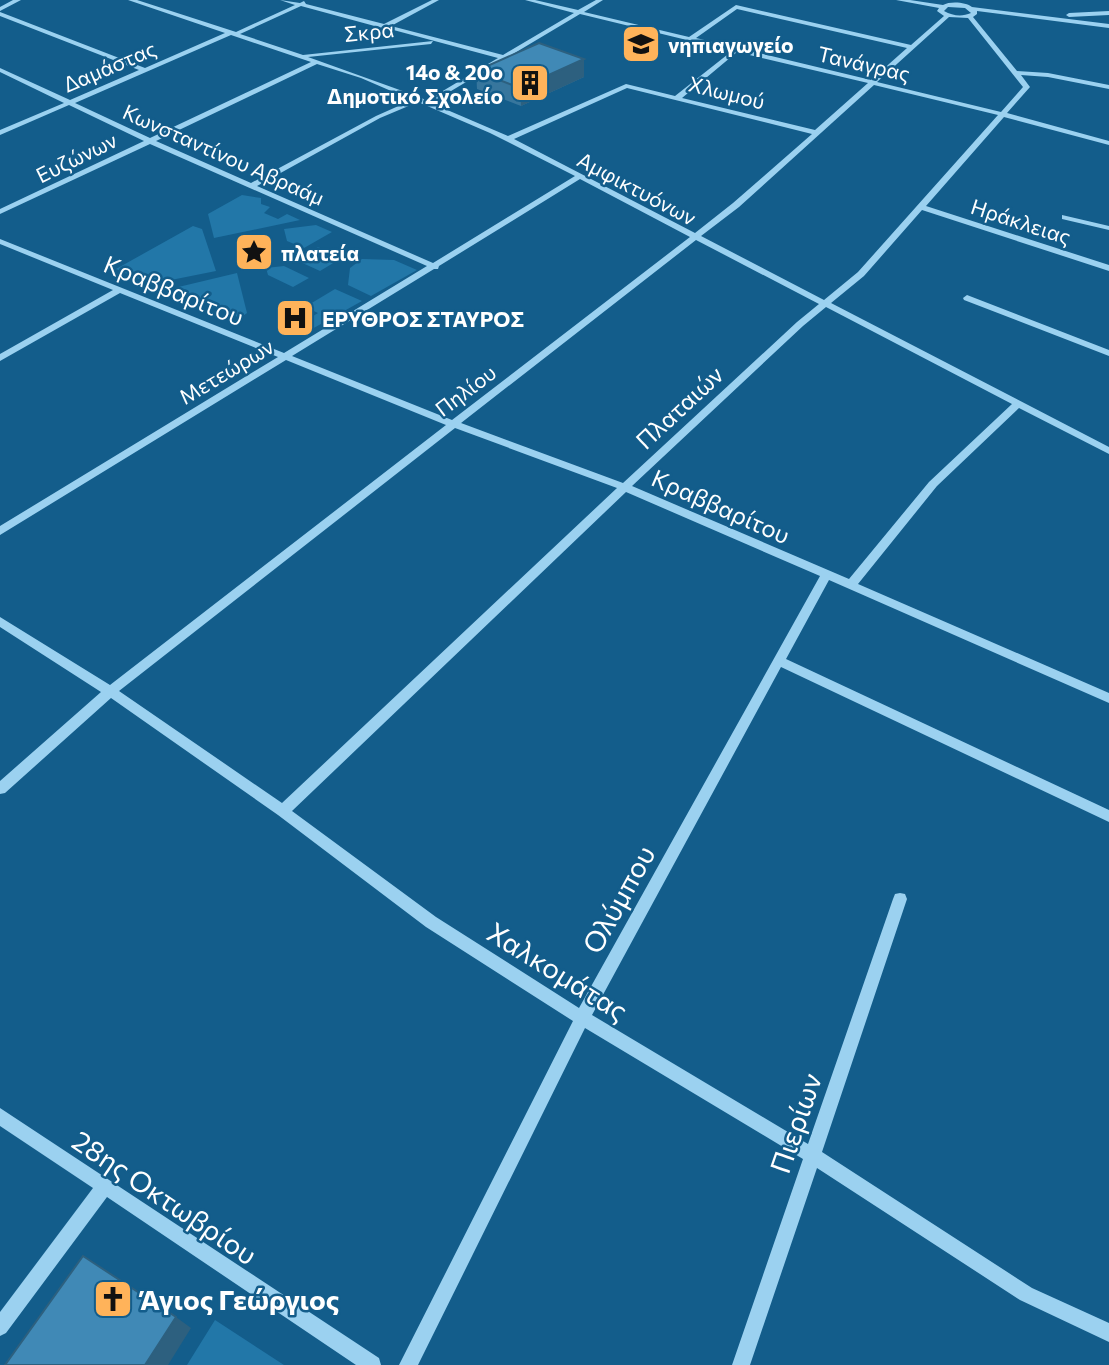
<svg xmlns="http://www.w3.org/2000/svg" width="1109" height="1365" viewBox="0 0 1109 1365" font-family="Commissioner,sans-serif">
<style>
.green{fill:#2277a8}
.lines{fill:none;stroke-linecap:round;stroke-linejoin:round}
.minor{fill:#9bd1f0;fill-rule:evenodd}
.wall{fill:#37769d}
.shaded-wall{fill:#2d607f}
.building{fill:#4089b6;stroke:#2d607f;stroke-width:2}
.labels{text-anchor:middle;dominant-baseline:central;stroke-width:5;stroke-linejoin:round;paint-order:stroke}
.far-street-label{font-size:21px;fill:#fff;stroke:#135d8b}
.far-poi-label{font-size:21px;font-weight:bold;fill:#fff;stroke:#135d8b;text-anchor:start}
.street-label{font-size:24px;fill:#fff;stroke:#135d8b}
.near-street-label{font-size:28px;fill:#fff;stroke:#135d8b}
.near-poi-label{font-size:28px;font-weight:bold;fill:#fff;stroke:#135d8b;text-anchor:start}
</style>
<rect width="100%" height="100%" fill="#135d8b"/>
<path class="green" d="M 242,195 L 261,198 L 261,204 L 270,207 L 264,213 L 278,219 L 287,214 L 300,220 L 214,238 L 208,214 Z
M 316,225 L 332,232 L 304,248 L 287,241 L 284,229 Z
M 193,226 L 202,229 L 216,271 L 151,284 L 116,269 Z
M 318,247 L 336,255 L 335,262 L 320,271 L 296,260 Z
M 362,259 L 394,260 L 417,270 L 371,296 L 348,285 L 350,268 Z
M 284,266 L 309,278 L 293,287 L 268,275 L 266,268 Z
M 237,273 L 247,313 L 240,318 L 170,289 Z
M 335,289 L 362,301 L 303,334 L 292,329 L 318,313 L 305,307 Z
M 215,1320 L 284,1365 L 187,1365 Z"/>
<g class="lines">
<path class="minor" d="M 13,0 L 21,0 L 0,11 L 0,7 Z
M 128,0 L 137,0 L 236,32 L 295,5 L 280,0 L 300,3 L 304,1 L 306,4 L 384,24 L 432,0 L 439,0 L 391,26 L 503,55 L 574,13 L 525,0 L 535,0 L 578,10 L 596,0 L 603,0 L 584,12 L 689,37 L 736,5 L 911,45 L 944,16 L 937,11 L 939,8 L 896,0 L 910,0 L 943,5 C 950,1 966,2 972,7 L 1109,24 L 1109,28 L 977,11 L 977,14 L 973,17 L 1017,71 L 1048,73 L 1109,85 L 1109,89 L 1048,77 L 1021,75 L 1030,87 L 1007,113 L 1109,141 L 1109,145 L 1004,117 L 926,206 L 1109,265 L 1109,271 L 922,210 L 864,276 L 831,303 L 1109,447 L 1109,454 L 1019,408 L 937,486 L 858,584 L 1109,693 L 1109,703 L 829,580 L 786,659 L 1109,810 L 1109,822 L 781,667 L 592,1015 L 808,1144 L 893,899 L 895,894 L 900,893 L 905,894 L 907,899 L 822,1152 L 1032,1288 L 1109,1323 L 1109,1342 L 1020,1300 L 817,1168 L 750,1365 L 732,1365 L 803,1159 L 585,1028 L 418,1365 L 399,1365 L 573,1021 L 426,927 L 278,815 L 111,698 L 5,793 L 0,794 L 0,781 L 101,692 L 0,627 L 0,617 L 110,685 L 446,425 L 286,360 L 0,535 L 0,526 L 278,357 L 120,293 L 0,361 L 0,354 L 113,290 L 0,244 L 0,239 L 284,353 L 427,266 L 150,144 L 0,214 L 0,209 L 144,141 L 69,105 L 0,135 L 0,130 L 64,103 L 0,72 L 0,68 L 70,100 L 139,70 L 0,16 L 0,12 L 145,68 L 225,33 ZM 301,6 L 382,28 L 386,28 L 498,58 L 426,101 L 422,98 L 308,57 L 431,44 L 433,41 L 303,55 L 240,34 ZM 948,7 L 965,8 L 971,13 C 962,17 953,16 944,11 ZM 737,9 L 907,48 L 871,80 L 696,38 ZM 580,14 L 732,51 L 675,96 L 626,84 L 508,136 L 431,103 ZM 949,17 L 968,18 L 1023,87 L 1001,112 L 877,82 ZM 231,35 L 311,62 L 150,138 L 75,103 ZM 737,52 L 868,83 L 815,130 L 682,98 ZM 317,64 L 361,78 L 412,100 L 376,116 L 251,183 L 156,141 ZM 874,85 L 998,115 L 858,272 L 824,300 L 701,236 L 739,207 ZM 627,88 L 812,134 L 733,203 L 695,233 L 514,139 ZM 418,102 L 490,133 L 575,176 L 433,263 L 257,186 L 380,118 ZM 580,179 L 690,237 L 452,420 L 292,356 L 434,269 L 438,269 L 439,266 ZM 696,240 L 819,304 L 797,322 L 623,483 L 461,423 ZM 826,307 L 1012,404 L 929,482 L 849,579 L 632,486 L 803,326 ZM 455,428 L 617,488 L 282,803 L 119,691 ZM 626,492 L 820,576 L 579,1008 L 436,917 L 292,811 Z
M 1109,11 L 1109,15 L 1069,17 L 1066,15 L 1069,13 Z
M 1062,215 L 1109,226 L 1109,230 L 1062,219 Z
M 967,295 L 1109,350 L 1109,356 L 964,300 L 963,298 Z
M 0,1108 L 379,1358 L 381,1365 L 356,1365 L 107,1197 L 6,1333 L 0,1336 L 0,1312 L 93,1188 L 0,1126 Z"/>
</g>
<path class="wall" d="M 476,71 L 584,77 L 521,106 L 477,89 Z"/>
<path class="shaded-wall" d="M 584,59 L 584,77 L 521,106 L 520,88 Z
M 176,1317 L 191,1328 L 168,1365 L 145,1365 Z"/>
<path class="building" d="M 539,43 L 584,59 L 520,88 L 476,71 Z
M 83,1256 L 176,1317 L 145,1365 L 5,1365 Z"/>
<defs>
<g id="school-square" transform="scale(2.0125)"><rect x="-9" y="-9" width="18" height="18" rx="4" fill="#ffb35a" stroke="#135d8b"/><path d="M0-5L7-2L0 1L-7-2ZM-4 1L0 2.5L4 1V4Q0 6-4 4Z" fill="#111"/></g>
<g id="building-square" transform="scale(2.0125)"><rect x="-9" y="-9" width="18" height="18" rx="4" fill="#ffb35a" stroke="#135d8b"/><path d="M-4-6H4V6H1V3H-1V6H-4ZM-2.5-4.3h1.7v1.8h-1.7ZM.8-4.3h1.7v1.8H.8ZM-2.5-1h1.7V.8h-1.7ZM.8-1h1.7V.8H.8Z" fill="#111"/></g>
<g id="sight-square" transform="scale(2.0125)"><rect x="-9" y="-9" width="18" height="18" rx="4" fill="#ffb35a" stroke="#135d8b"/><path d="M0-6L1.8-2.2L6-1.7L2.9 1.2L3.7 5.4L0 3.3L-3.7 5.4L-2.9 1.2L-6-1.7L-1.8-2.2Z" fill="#111"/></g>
<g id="hospital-square" transform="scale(2.0125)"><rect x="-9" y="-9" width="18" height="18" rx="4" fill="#ffb35a" stroke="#135d8b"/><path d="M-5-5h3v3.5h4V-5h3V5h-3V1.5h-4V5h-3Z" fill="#111"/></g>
<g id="church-square" transform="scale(2.0125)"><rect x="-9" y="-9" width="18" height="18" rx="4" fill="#ffb35a" stroke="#135d8b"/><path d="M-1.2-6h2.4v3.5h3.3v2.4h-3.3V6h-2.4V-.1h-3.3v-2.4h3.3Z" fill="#111"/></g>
</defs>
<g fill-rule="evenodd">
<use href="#school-square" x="641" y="44"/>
<use href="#building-square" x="530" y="83"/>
<use href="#sight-square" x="254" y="252"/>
<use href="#hospital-square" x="295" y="318"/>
<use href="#church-square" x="113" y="1299"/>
</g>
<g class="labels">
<g class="far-street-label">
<text transform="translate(369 31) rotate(-6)">Σκρα</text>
<text transform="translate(864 63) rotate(13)">Τανάγρας</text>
<text transform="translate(109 66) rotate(-23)">Δαμάστας</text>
<text transform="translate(727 92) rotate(14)">Χλωμού</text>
<text transform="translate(224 154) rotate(24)">Κωνσταντίνου Αβραάμ</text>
<text transform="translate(76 157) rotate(-26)">Ευζώνων</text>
<text transform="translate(637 188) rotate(28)">Αμφικτυόνων</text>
<text transform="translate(1021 221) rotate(18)">Ηράκλειας</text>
<text transform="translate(226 371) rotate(-31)">Μετεώρων</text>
<text transform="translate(465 390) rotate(-37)">Πηλίου</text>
</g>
<g class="far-poi-label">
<text x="668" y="44">νηπιαγωγείο</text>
<text x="503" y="71" text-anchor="end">14ο &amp; 20ο<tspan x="503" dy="24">Δημοτικό Σχολείο</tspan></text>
<text x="281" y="252">πλατεία</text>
<text x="322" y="318">ΕΡΥΘΡΟΣ ΣΤΑΥΡΟΣ</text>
</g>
<g class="street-label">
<text transform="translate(174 290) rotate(22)">Κραββαρίτου</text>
<text transform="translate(679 407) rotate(-43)">Πλαταιών</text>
<text transform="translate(721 506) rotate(24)">Κραββαρίτου</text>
</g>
<g class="near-street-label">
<text transform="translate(618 899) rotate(-61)">Ολύμπου</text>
<text transform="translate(558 971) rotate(32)">Χαλκομάτας</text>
<text transform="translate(795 1123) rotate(-71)">Πιερίων</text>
<text transform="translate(165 1197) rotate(34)">28ης Οκτωβρίου</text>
</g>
<g class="near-poi-label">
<text x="140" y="1299">Άγιος Γεώργιος</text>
</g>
</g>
</svg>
